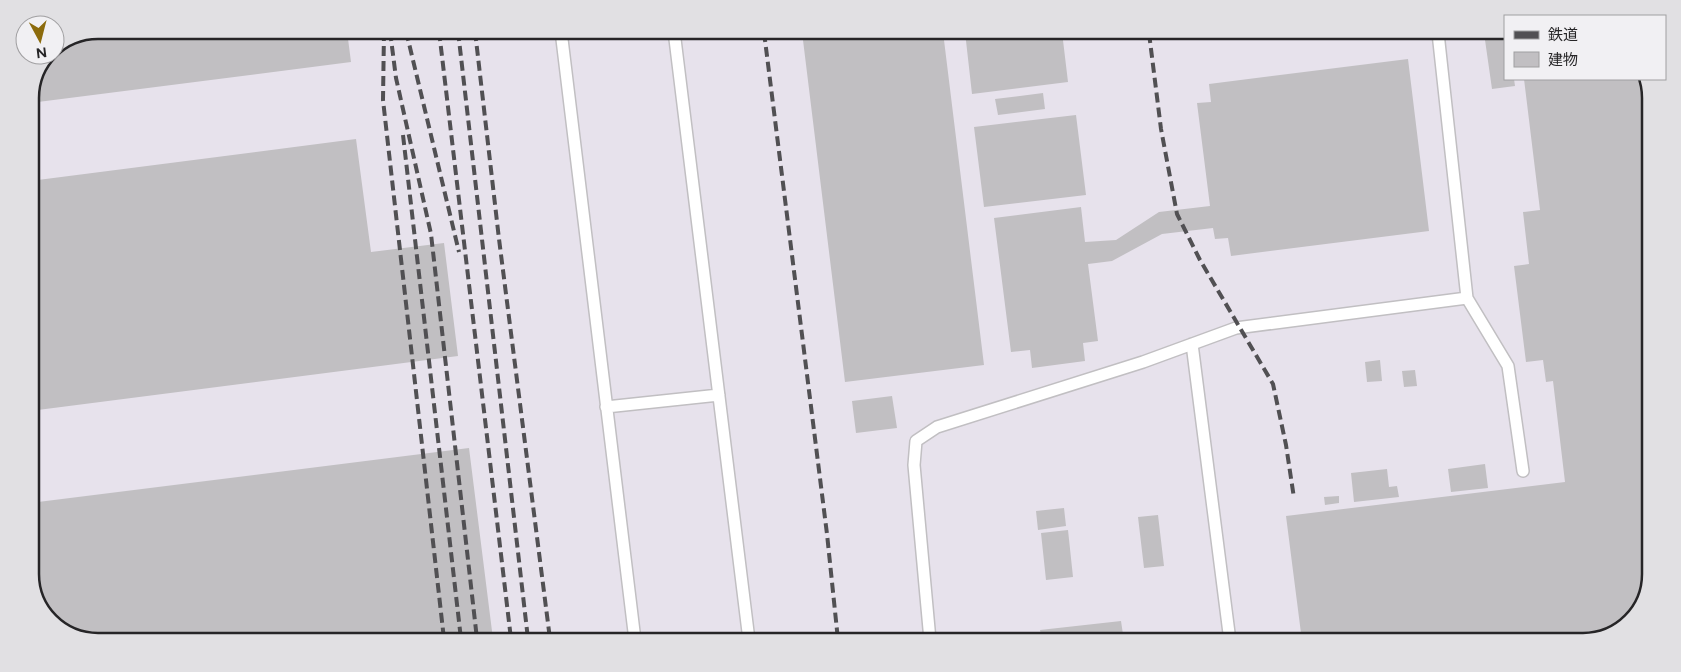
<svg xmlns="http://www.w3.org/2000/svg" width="1681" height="672" viewBox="0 0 1681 672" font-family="Figtree,'Noto Sans JP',sans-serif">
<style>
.built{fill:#e7e2ec}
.building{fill:#c1bfc2}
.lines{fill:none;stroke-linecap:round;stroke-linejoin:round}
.service-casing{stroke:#c1bfc2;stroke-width:14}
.service{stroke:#fff;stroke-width:11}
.rail{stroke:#515053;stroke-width:4;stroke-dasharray:10 5;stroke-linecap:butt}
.rim{fill:none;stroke:#262527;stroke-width:2.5}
</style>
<rect width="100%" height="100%" fill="#f1f0f3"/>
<path class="built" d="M 98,30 L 1505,33 L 1505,79 L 1645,79 L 1651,93 L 1647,596 L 1624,628 L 1583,642 L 76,638 L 44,616 L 30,579 L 30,94 L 48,55 L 55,55 L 55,48 Z"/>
<path class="building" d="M 98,30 L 347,31 L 351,62 L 30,103 L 30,94 L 48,55 L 55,55 L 55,48 Z
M 802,32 L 943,32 L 984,365 L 845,382 Z
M 965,32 L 1062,32 L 1068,82 L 972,94 Z
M 1224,33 L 1261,33 L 1261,34 L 1225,38 Z
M 1484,33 L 1505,33 L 1505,79 L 1514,79 L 1515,86 L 1492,89 Z
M 1408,59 L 1429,231 L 1231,256 L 1228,238 L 1215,239 L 1213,228 L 1162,234 L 1112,261 L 1088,264 L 1098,341 L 1083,343 L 1085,361 L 1032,368 L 1030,350 L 1011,352 L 994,218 L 1081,207 L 1085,242 L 1116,240 L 1159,212 L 1210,206 L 1197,103 L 1211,102 L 1209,84 Z
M 1524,79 L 1645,79 L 1651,93 L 1647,596 L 1624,628 L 1583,642 L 1302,641 L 1286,516 L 1565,482 L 1553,381 L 1546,382 L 1543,360 L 1526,362 L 1514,266 L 1529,264 L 1523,212 L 1540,210 Z
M 1043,93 L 1045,109 L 998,115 L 995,99 Z
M 1076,115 L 1086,195 L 984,207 L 974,127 Z
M 356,139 L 371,252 L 444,243 L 458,356 L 30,411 L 30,181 Z
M 1380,360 L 1382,381 L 1367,382 L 1365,362 Z
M 1415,370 L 1417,386 L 1404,387 L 1402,371 Z
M 892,396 L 897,428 L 856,433 L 852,401 Z
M 469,448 L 493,639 L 76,638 L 44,616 L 30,579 L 30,503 Z
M 1485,464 L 1488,488 L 1451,492 L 1448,469 Z
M 1387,469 L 1389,487 L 1397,486 L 1399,497 L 1354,502 L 1351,473 Z
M 1339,496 L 1339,503 L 1325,505 L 1324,497 Z
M 1064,508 L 1066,526 L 1038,530 L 1036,511 Z
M 1158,515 L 1164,566 L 1144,568 L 1138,517 Z
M 1068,530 L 1073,577 L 1046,580 L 1041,533 Z
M 1121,621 L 1124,641 L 1042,641 L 1040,630 Z
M 1020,634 L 1021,641 L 974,640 L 974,639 Z"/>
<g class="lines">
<g class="service-casing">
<path id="service" d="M 561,31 L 635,640
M 674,31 L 749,640
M 1467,298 L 1508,366 L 1523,471
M 1192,344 L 1230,641
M 606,407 L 719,395
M 930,640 L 914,465 L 916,441 L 937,427 L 1143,362 L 1236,328 L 1467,298 L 1438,33"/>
</g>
<use href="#service" class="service"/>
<path class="rail" d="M 384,31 L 383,100 L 444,639
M 390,31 L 396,78 L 431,234 L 477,639
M 406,31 L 459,252
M 439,31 L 511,639
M 458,31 L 528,639
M 475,31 L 499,239 L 550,639
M 764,32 L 827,534 L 838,640
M 1149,33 L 1161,129 L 1177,214 L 1200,260 L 1273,384 L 1286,445 L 1294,498
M 403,135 L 461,639"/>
</g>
<path d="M0 0H1681V672H0ZM98 39H1583A59 59 0 0 1 1642 98V574A59 59 0 0 1 1583 633H98A59 59 0 0 1 39 574V98A59 59 0 0 1 98 39Z" fill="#e1e0e3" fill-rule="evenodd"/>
<path class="rim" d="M98 39H1583A59 59 0 0 1 1642 98V574A59 59 0 0 1 1583 633H98A59 59 0 0 1 39 574V98A59 59 0 0 1 98 39Z"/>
<rect x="1504" y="15" width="162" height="65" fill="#f1f0f3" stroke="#a09fa1"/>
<rect x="1514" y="31" width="25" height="8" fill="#515053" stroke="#a09fa1"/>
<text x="1548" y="40" font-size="15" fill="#262527">鉄道</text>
<rect x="1514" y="52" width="25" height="15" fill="#c1bfc2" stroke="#a09fa1"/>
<text x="1548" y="65" font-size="15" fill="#262527">建物</text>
<g transform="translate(40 40) rotate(173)"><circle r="24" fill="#f1f0f3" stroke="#a09fa1"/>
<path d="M0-4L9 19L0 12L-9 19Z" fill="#8c6b0c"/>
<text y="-8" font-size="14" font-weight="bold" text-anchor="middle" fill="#262527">N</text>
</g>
</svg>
